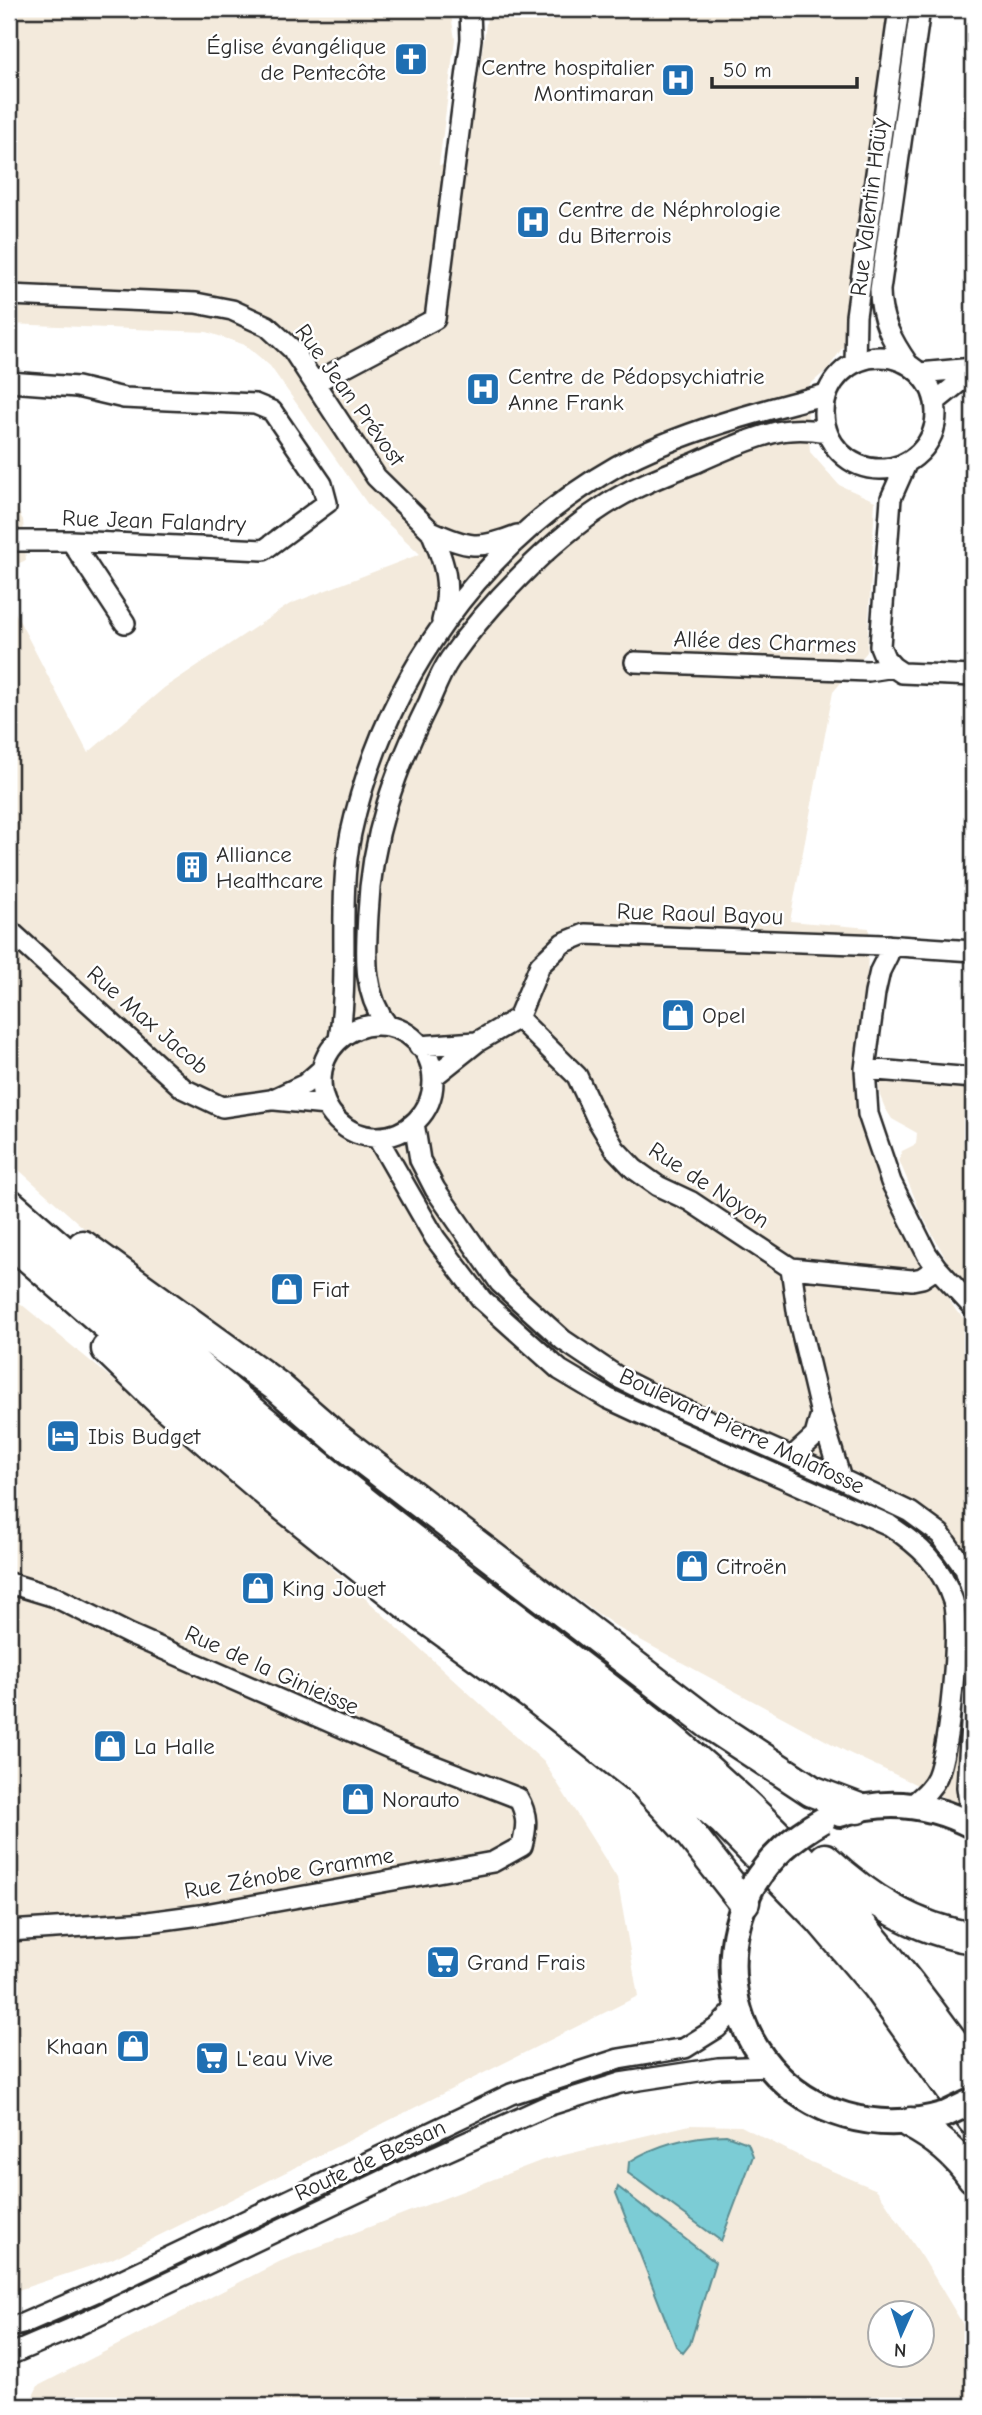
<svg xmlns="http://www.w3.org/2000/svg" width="982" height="2415" viewBox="0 0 982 2415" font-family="'Comic Neue',sans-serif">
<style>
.built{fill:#f3eadc;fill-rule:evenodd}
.water{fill:#7bccd5;stroke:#5b8c91;stroke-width:2}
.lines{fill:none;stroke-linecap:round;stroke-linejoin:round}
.minor-casing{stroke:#2b2b2b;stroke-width:24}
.major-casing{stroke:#2b2b2b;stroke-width:30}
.highway-casing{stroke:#2b2b2b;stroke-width:35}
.minor{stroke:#fff;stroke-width:19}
.major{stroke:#fff;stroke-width:24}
.highway{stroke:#fff;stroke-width:30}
.major-bridge-casing{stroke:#2b2b2b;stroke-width:30;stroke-linecap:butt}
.major-bridge{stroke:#fff;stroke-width:24}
.labels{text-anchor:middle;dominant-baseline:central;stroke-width:5;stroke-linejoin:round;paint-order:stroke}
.poi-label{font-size:23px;fill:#2b2b2b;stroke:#fff;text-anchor:start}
.street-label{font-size:23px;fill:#2b2b2b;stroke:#fff}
</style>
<rect width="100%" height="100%" fill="#fff"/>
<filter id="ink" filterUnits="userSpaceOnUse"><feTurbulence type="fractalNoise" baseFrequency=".0143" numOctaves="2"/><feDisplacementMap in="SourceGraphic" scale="14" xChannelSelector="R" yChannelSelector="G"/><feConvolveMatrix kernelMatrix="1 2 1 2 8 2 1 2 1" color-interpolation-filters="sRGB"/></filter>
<g filter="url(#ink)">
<path class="built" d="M 9,9 L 450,9 L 455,39 L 439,165 L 466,167 L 488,9 L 888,9 L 843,347 L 828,369 L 806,388 L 810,452 L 839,485 L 875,501 L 867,652 L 833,692 L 790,921 L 869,928 L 863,1080 L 916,1247 L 957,1312 L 973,1326 L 973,1811 L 849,1753 L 620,1629 L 220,1350 L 9,1161 L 9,601 L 88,753 L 164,688 L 290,604 L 420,554 L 369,506 L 270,366 L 245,345 L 207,332 L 9,324 Z
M 9,495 L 23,520 L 26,560 L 9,568 Z
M 878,1075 L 973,1084 L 973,1293 L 954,1274 L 921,1213 L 899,1160 L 902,1151 L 916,1144 L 917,1133 L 892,1119 L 885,1108 L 880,1096 Z
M 9,1294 L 247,1490 L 544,1762 L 617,1878 L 638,1996 L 112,2259 L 9,2293 Z
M 690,2125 L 741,2126 L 811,2162 L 877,2190 L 923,2258 L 973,2341 L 973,2406 L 28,2406 L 38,2386 L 281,2261 L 543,2160 ZM 880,2314 L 922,2314 L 922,2356 L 880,2356 Z"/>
<path class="water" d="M 726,2135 L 748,2143 L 753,2156 L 721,2241 L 628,2173 L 629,2162 C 658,2143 692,2136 726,2135 Z
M 618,2187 L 715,2262 L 690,2344 L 683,2353 L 676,2346 L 616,2193 Z"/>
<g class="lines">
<g class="minor-casing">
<path id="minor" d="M 9,295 L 196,303 L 232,310 L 267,326 L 292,349 L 376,477 L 431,531
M824 413a56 56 0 1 1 112 0a56 56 0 1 1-112 0Z
M 855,363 L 856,316 L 899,9
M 908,364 C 892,341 880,319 880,290 L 920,9
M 920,373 L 973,368
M 9,382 L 77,387 L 124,398 L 255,404 L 272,411 L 322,484 L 327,503 L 264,550 L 71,541 L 18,541 L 9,538
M 316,382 L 435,319 L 471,39 L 470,9
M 935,402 L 973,371
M 71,541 L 125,623
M 442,621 C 452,585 445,564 431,531 C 468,548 479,550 517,535
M 635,662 L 868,671 L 893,667 L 902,673 L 973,676
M 893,667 L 885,658 L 880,646 L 891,498 L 907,462
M 9,930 L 184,1089 L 222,1107 L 271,1100 L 305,1084 L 322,1069
M 888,945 L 888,955 L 880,971 L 875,993 L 865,1069 L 868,1114 L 891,1182 L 927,1254 L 937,1268 L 973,1307
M 518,1018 L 577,1076 L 597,1119 L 615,1149 L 634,1169 L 658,1186 L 690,1201 L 791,1268 L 912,1280 L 922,1278 L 937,1268
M321 1081a56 56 0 1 1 112 0a56 56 0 1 1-112 0Z
M 388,1026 C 362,994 366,954 368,915 C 371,837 395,770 429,702 C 435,688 441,672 450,659 C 487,606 550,541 604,506 C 631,488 664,475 695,463 C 717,453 767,431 790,430 C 802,429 815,430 827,432
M 339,1039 C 350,972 337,901 351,833 C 384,681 481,543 617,466 C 677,433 760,411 827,394
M 419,1046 L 476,1042
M 865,1069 L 973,1078
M 433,1077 L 477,1042 L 518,1018 L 540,965 L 563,943 L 585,934 L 883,945 L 973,951
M 275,1100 L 326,1105
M 414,1123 L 420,1160 L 435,1189 L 500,1283 L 563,1340 L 621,1379 L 665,1401 L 841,1479 L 910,1512 L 940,1534 L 965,1569 L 973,1594
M 377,1137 L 435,1238 L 482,1300 L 560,1370 L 607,1398 L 678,1431 L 889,1525 C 920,1546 941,1564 953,1601 C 961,1631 949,1749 937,1777 C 931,1790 921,1797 912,1805
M 791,1268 L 798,1317 L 821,1414 L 841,1479
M 792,1457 L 815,1436 L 821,1414
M 9,1583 L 55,1597 L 129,1634 L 394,1750 L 518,1798 C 528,1815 527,1827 522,1846 L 493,1862 L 200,1915 L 148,1922 L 9,1931
M 972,1825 L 967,1787 L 973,1694
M 9,2327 L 22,2324 L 98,2291 L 511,2094 L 619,2059 L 685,2048 L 717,2028 L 738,2007
M 9,2355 L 68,2330 L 407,2169 L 547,2106 L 620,2083 L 718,2068 L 769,2066"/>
</g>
<g class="major-casing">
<path id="major" d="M 840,1814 C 886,1798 931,1804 973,1826
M 752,1886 C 685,2022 802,2157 946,2114"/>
</g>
<g class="highway-casing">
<path id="highway" d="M 9,1204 C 142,1320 276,1435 416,1543 C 502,1610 591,1673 675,1742 C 770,1822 857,1913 931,2013 C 945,2032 960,2051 973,2071
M 9,1240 L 136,1350 L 223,1420 L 282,1474 L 585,1704 L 723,1820 L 820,1919 L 877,1986 L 973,2120
M 83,1246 L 278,1387 L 339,1440 L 710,1724 L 812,1791 L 857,1808
M 107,1349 L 162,1402 L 272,1496 L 408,1605 L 531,1694 L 644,1783 L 685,1827 L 744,1902
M 825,1859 C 868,1899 914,1929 973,1938
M 910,2123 C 935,2136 957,2154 973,2177"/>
</g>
<use href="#minor" class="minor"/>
<use href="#major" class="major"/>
<use href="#highway" class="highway"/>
<g class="major-bridge-casing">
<path id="major-bridge" d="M 753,1885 C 771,1856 793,1837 823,1820
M 946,2114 L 973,2101"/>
</g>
<use href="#major-bridge" class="major-bridge"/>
</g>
</g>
<defs>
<g id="church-square" transform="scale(1.75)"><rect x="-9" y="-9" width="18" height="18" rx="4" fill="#1f6fb2" stroke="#fff"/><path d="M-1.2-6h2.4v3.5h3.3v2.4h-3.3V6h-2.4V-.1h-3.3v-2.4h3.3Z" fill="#fff"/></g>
<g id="hospital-square" transform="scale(1.75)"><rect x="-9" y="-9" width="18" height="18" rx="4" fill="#1f6fb2" stroke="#fff"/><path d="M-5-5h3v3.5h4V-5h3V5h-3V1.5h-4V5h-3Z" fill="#fff"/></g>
<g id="building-square" transform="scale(1.75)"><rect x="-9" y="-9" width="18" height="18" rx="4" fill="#1f6fb2" stroke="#fff"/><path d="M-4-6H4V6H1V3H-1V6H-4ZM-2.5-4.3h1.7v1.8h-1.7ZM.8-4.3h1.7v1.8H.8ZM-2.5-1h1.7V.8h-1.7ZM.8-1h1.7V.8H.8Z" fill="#fff"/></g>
<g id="shop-square" transform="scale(1.75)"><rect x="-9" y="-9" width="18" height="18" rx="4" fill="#1f6fb2" stroke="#fff"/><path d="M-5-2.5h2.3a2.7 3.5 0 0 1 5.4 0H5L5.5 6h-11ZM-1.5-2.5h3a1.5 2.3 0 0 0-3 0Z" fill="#fff"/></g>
<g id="hotel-square" transform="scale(1.75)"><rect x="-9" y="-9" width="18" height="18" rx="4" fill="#1f6fb2" stroke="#fff"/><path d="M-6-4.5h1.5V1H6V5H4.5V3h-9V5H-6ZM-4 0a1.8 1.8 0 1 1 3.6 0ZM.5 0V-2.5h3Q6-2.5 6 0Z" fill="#fff"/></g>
<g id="supermarket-square" transform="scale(1.75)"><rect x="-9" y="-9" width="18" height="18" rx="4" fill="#1f6fb2" stroke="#fff"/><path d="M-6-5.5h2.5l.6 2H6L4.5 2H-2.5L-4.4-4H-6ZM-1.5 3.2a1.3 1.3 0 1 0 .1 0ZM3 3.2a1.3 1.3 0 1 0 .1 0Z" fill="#fff"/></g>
</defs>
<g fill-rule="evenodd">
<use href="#church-square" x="411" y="59"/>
<use href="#hospital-square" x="678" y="80"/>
<use href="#hospital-square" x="533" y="222"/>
<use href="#hospital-square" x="483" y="389"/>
<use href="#building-square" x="192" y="867"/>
<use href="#shop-square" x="678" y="1015"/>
<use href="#shop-square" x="287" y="1289"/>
<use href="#hotel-square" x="63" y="1436"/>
<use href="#shop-square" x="692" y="1566"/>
<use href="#shop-square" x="258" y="1588"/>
<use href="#shop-square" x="110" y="1746"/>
<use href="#shop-square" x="358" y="1799"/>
<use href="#supermarket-square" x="443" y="1962"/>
<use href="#shop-square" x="133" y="2046"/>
<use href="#supermarket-square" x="212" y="2058"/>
</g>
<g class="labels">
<g class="poi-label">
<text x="386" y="46" text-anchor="end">Église évangélique<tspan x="386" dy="26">de Pentecôte</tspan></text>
<text x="654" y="67" text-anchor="end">Centre hospitalier<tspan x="654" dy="26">Montimaran</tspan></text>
<text x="558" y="209">Centre de Néphrologie<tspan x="558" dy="26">du Biterrois</tspan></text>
<text x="508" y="376">Centre de Pédopsychiatrie<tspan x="508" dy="26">Anne Frank</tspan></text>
<text x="216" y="854">Alliance<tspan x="216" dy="26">Healthcare</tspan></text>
<text x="702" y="1015">Opel</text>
<text x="312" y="1289">Fiat</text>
<text x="88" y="1436">Ibis Budget</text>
<text x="716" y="1566">Citroën</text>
<text x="282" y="1588">King Jouet</text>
<text x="134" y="1746">La Halle</text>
<text x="382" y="1799">Norauto</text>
<text x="467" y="1962">Grand Frais</text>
<text x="108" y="2046" text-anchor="end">Khaan</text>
<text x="236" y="2058">L'eau Vive</text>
</g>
<g class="street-label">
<text transform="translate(869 207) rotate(-83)">Rue Valentin Haüy</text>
<text transform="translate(350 395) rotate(54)">Rue Jean Prévost</text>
<text transform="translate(154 521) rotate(2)">Rue Jean Falandry</text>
<text transform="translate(765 642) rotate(2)">Allée des Charmes</text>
<text transform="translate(700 914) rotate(2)">Rue Raoul Bayou</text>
<text transform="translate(148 1020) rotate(41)">Rue Max Jacob</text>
<text transform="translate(709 1185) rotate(33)">Rue de Noyon</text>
<text transform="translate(742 1431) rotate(25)">Boulevard Pierre Malafosse</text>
<text transform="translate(272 1670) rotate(24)">Rue de la Ginieisse</text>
<text transform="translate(289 1873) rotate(-10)">Rue Zénobe Gramme</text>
<text transform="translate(370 2160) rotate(-25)">Route de Bessan</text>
</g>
</g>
<rect width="982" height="2415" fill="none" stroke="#fff" stroke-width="35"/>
<rect x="18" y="18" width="947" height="2380" fill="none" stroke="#2b2b2b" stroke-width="2.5" filter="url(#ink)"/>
<g transform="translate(901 2334) rotate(183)"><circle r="33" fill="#ffffff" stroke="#aaaaaa" stroke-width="2"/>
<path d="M0-5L12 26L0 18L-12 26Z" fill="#1f6fb2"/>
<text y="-10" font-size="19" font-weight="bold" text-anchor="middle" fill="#2b2b2b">N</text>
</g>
<path d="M712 77v10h145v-10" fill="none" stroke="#2b2b2b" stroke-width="3.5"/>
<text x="723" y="77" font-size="21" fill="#2b2b2b" stroke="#ffffff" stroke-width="5" paint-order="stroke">50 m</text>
</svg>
